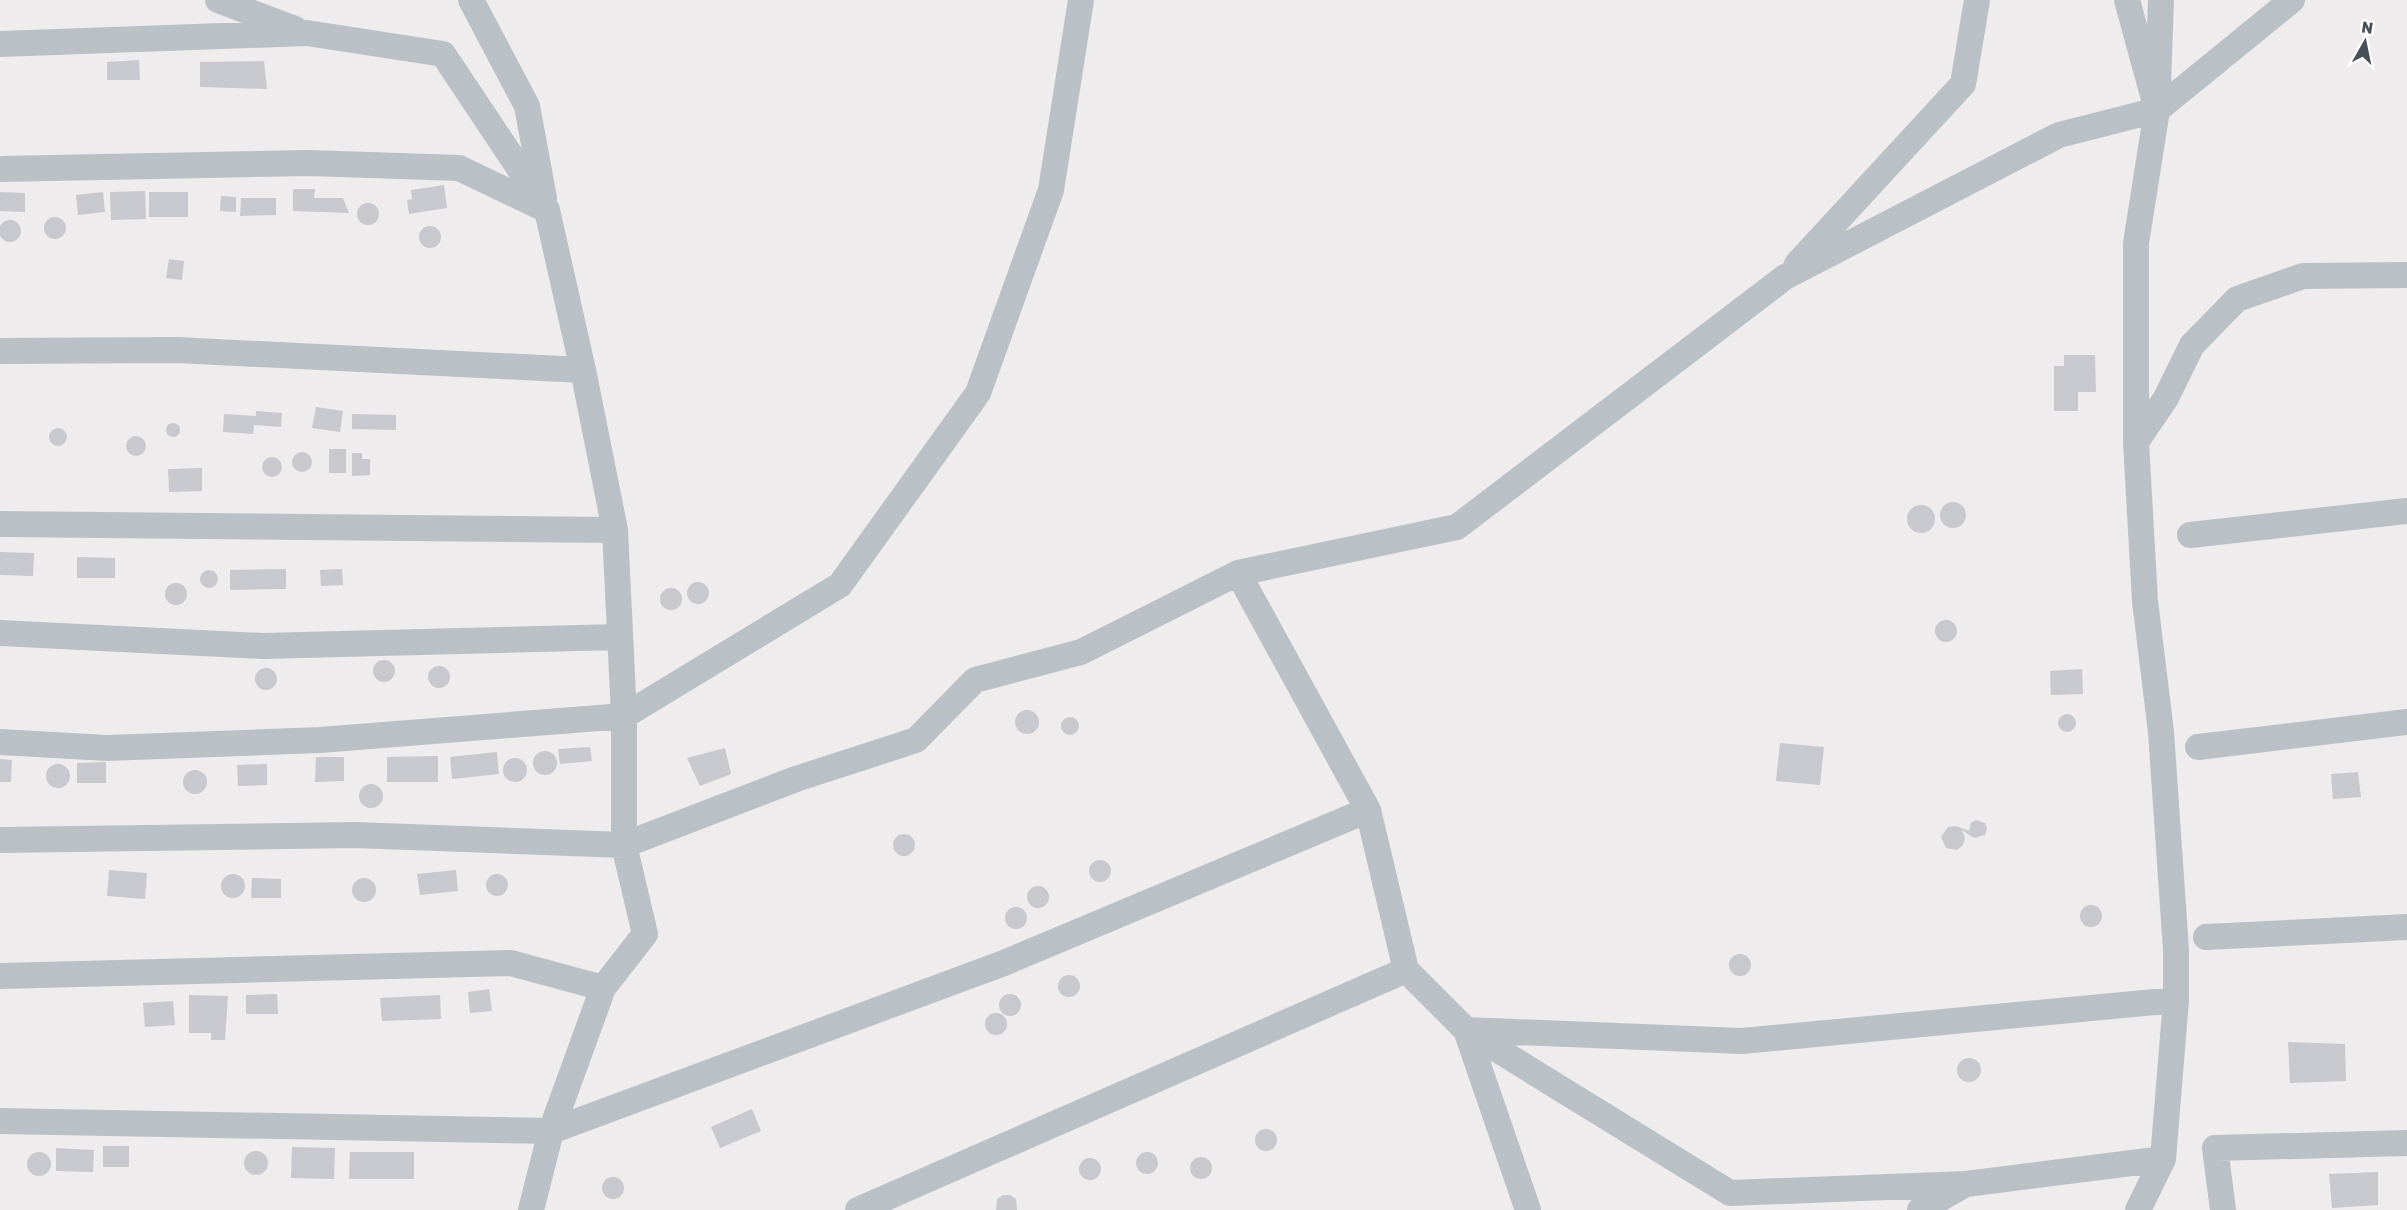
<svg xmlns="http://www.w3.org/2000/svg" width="2407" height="1210" viewBox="0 0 2407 1210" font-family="Rubik,sans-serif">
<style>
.building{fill:#c7c9ce}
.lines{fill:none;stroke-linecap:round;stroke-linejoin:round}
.minor{stroke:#b9c1c7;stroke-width:26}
</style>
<rect width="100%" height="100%" fill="#eeecec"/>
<path class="building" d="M 139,60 L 140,80 L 107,80 L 107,62 Z
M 264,61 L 267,89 L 200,87 L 200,62 Z
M 444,185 L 447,208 L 409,214 L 407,200 L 412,199 L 411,190 Z
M 293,189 L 315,189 L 314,198 L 343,198 L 349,213 L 293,211 Z
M 145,191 L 146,219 L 111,220 L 110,192 Z
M 0,192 L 25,193 L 25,212 L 0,211 Z
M 103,192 L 105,212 L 78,215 L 76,195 Z
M 149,192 L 188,192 L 188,217 L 149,217 Z
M 221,196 L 236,197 L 236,212 L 220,211 Z
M 241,198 L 276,198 L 276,215 L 240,216 Z
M357 214a11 11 0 1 1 22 0a11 11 0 1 1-22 0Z
M44 228a11 11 0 1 1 22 0a11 11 0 1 1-22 0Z
M-1 231a11 11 0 1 1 22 0a11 11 0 1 1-22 0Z
M419 237a11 11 0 1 1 22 0a11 11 0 1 1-22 0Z
M 169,259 L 184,261 L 182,280 L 166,278 Z
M 2064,355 L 2095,355 L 2096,392 L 2078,392 L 2078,411 L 2054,411 L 2054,366 L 2064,366 Z
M 316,407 L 343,411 L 340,432 L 312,428 Z
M 256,411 L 282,413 L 281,427 L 254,425 L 253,434 L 223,432 L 224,414 L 256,416 Z
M 352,414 L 396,415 L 396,430 L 352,429 Z
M166 430a7 7 0 1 1 14 0a7 7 0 1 1-14 0Z
M49 437a9 9 0 1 1 18 0a9 9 0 1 1-18 0Z
M126 446a10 10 0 1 1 20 0a10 10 0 1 1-20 0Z
M 329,449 L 346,449 L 346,473 L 329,473 Z
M292 462a10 10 0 1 1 20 0a10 10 0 1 1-20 0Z
M 352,453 L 362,453 L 362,459 L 370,459 L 370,475 L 352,476 Z
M262 467a10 10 0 1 1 20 0a10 10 0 1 1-20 0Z
M 202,468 L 202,491 L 169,492 L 168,469 Z
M1940 515a13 13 0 1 1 26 0a13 13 0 1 1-26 0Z
M1907 519a14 14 0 1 1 28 0a14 14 0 1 1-28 0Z
M 0,552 L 34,553 L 33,576 L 0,575 Z
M 77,557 L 115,558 L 115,578 L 77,578 Z
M 286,569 L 286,589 L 230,590 L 230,570 Z
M 342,569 L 343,585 L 321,586 L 320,570 Z
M200 579a9 9 0 1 1 18 0a9 9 0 1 1-18 0Z
M687 593a11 11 0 1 1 22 0a11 11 0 1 1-22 0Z
M165 594a11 11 0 1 1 22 0a11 11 0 1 1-22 0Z
M660 599a11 11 0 1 1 22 0a11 11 0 1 1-22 0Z
M1935 631a11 11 0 1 1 22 0a11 11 0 1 1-22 0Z
M373 671a11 11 0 1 1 22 0a11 11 0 1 1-22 0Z
M428 677a11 11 0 1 1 22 0a11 11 0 1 1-22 0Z
M255 679a11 11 0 1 1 22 0a11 11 0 1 1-22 0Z
M 2082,669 L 2083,694 L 2051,695 L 2050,671 Z
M1015 722a12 12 0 1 1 24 0a12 12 0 1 1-24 0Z
M2058 723a9 9 0 1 1 18 0a9 9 0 1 1-18 0Z
M1061 726a9 9 0 1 1 18 0a9 9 0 1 1-18 0Z
M 1780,743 L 1824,747 L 1820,785 L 1776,781 Z
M 590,747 L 592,761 L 560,764 L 558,749 Z
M 725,748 L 731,774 L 700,786 L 687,758 Z
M533 763a12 12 0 1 1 24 0a12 12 0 1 1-24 0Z
M 497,752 L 499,774 L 452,779 L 450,757 Z
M 438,756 L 438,782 L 387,782 L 387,757 Z
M 316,757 L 344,757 L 344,781 L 315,782 Z
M503 770a12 12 0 1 1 24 0a12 12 0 1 1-24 0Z
M 0,759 L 12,760 L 11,782 L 0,782 Z
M 106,762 L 106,783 L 77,783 L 77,763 Z
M 267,764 L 267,785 L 238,786 L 237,765 Z
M46 776a12 12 0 1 1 24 0a12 12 0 1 1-24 0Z
M183 782a12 12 0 1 1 24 0a12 12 0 1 1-24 0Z
M 2358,772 L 2361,797 L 2333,799 L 2331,774 Z
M359 796a12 12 0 1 1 24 0a12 12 0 1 1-24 0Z
M 1976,820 L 1985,823 L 1987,829 L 1985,835 L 1974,838 L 1962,830 L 1965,838 L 1963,845 L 1957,850 L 1946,848 L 1941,837 L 1948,827 L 1956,826 L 1969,831 L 1971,823 Z
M893 845a11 11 0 1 1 22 0a11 11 0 1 1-22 0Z
M1089 871a11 11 0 1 1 22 0a11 11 0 1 1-22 0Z
M 109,870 L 147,873 L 145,899 L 107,896 Z
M 456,870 L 458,891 L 420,895 L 417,874 Z
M486 885a11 11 0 1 1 22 0a11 11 0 1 1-22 0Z
M221 886a12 12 0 1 1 24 0a12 12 0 1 1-24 0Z
M 252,878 L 281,879 L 281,898 L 251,898 Z
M352 890a12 12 0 1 1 24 0a12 12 0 1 1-24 0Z
M1027 897a11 11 0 1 1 22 0a11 11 0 1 1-22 0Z
M2080 916a11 11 0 1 1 22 0a11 11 0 1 1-22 0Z
M1005 918a11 11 0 1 1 22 0a11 11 0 1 1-22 0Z
M1729 965a11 11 0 1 1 22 0a11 11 0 1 1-22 0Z
M1058 986a11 11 0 1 1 22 0a11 11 0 1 1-22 0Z
M 489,989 L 492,1011 L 470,1013 L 468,992 Z
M999 1005a11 11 0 1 1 22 0a11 11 0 1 1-22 0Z
M 277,994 L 278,1014 L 246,1014 L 246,995 Z
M 189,995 L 228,996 L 225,1040 L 211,1040 L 211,1033 L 189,1033 Z
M 440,995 L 441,1019 L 382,1021 L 380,998 Z
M 173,1001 L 175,1025 L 145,1027 L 143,1003 Z
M985 1024a11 11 0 1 1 22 0a11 11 0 1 1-22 0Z
M 2288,1042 L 2345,1044 L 2346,1081 L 2290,1083 Z
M1957 1070a12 12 0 1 1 24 0a12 12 0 1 1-24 0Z
M 752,1109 L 761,1131 L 720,1148 L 711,1127 Z
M1255 1140a11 11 0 1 1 22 0a11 11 0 1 1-22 0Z
M 103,1146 L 129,1146 L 129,1167 L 103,1167 Z
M 292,1147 L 335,1148 L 334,1179 L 291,1178 Z
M 56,1148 L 94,1150 L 93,1172 L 56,1171 Z
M244 1163a12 12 0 1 1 24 0a12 12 0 1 1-24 0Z
M1136 1163a11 11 0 1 1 22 0a11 11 0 1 1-22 0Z
M 350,1152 L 414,1152 L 414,1179 L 349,1179 Z
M27 1164a12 12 0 1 1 24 0a12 12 0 1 1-24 0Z
M1190 1168a11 11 0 1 1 22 0a11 11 0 1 1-22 0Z
M1079 1169a11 11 0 1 1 22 0a11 11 0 1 1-22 0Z
M 2378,1172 L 2378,1205 L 2332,1208 L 2329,1174 Z
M602 1188a11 11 0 1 1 22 0a11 11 0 1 1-22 0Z
M 1003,1195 L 1010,1195 L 1016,1199 L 1017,1210 L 996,1210 L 997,1199 Z"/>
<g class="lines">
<path class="minor" d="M 218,0 L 295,29
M 471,0 L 527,106 L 544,198
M 2127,0 L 2157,110 L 2136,243 L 2136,442 L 2145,601 L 2161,732 L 2176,950 L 2176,1000 L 2163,1159 L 2138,1210
M 0,44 L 307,33 L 443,54 L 547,210 L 583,370 L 615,530 L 624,716 L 624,845 L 645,934 L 603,988 L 551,1131 L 531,1210
M 2158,85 L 2161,0
M 0,169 L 309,163 L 459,168 L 545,209
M 1797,264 L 1963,84 L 1977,0
M 0,351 L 177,350 L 583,370
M 2136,442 L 2166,398 L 2192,345 L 2237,299 L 2303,276 L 2407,275
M 0,524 L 615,530
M 2190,535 L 2407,511
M 1238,573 L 1457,527 L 1785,277 L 2059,135 L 2157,110 L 2292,0
M 0,633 L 263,646 L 619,637
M 0,742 L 107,748 L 320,740 L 624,716 L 840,585 L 978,393 L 1051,190 L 1081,0
M 2198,747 L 2407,722
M 0,840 L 355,835 L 624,845 L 796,779 L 916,740 L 975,680 L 1081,652 L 1238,573 L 1368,810 L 1406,970 L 1466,1030 L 1528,1210
M 2206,937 L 2407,927
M 0,976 L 511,963 L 603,988
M 1466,1030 L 1742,1041 L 2176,1000
M 1467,1031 L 1730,1193 L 1966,1184
M 0,1121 L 551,1131 L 1004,963 L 1368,810
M 858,1210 L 1406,970
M 1920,1210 L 1966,1184 L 2163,1159
M 2223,1210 L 2215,1148 L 2407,1143"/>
</g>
<g transform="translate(2365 42) rotate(9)" stroke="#ffffff" stroke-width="4.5" paint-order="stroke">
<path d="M0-4.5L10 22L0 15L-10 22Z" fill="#475057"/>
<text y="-9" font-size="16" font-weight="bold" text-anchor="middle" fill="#475057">N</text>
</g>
</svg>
